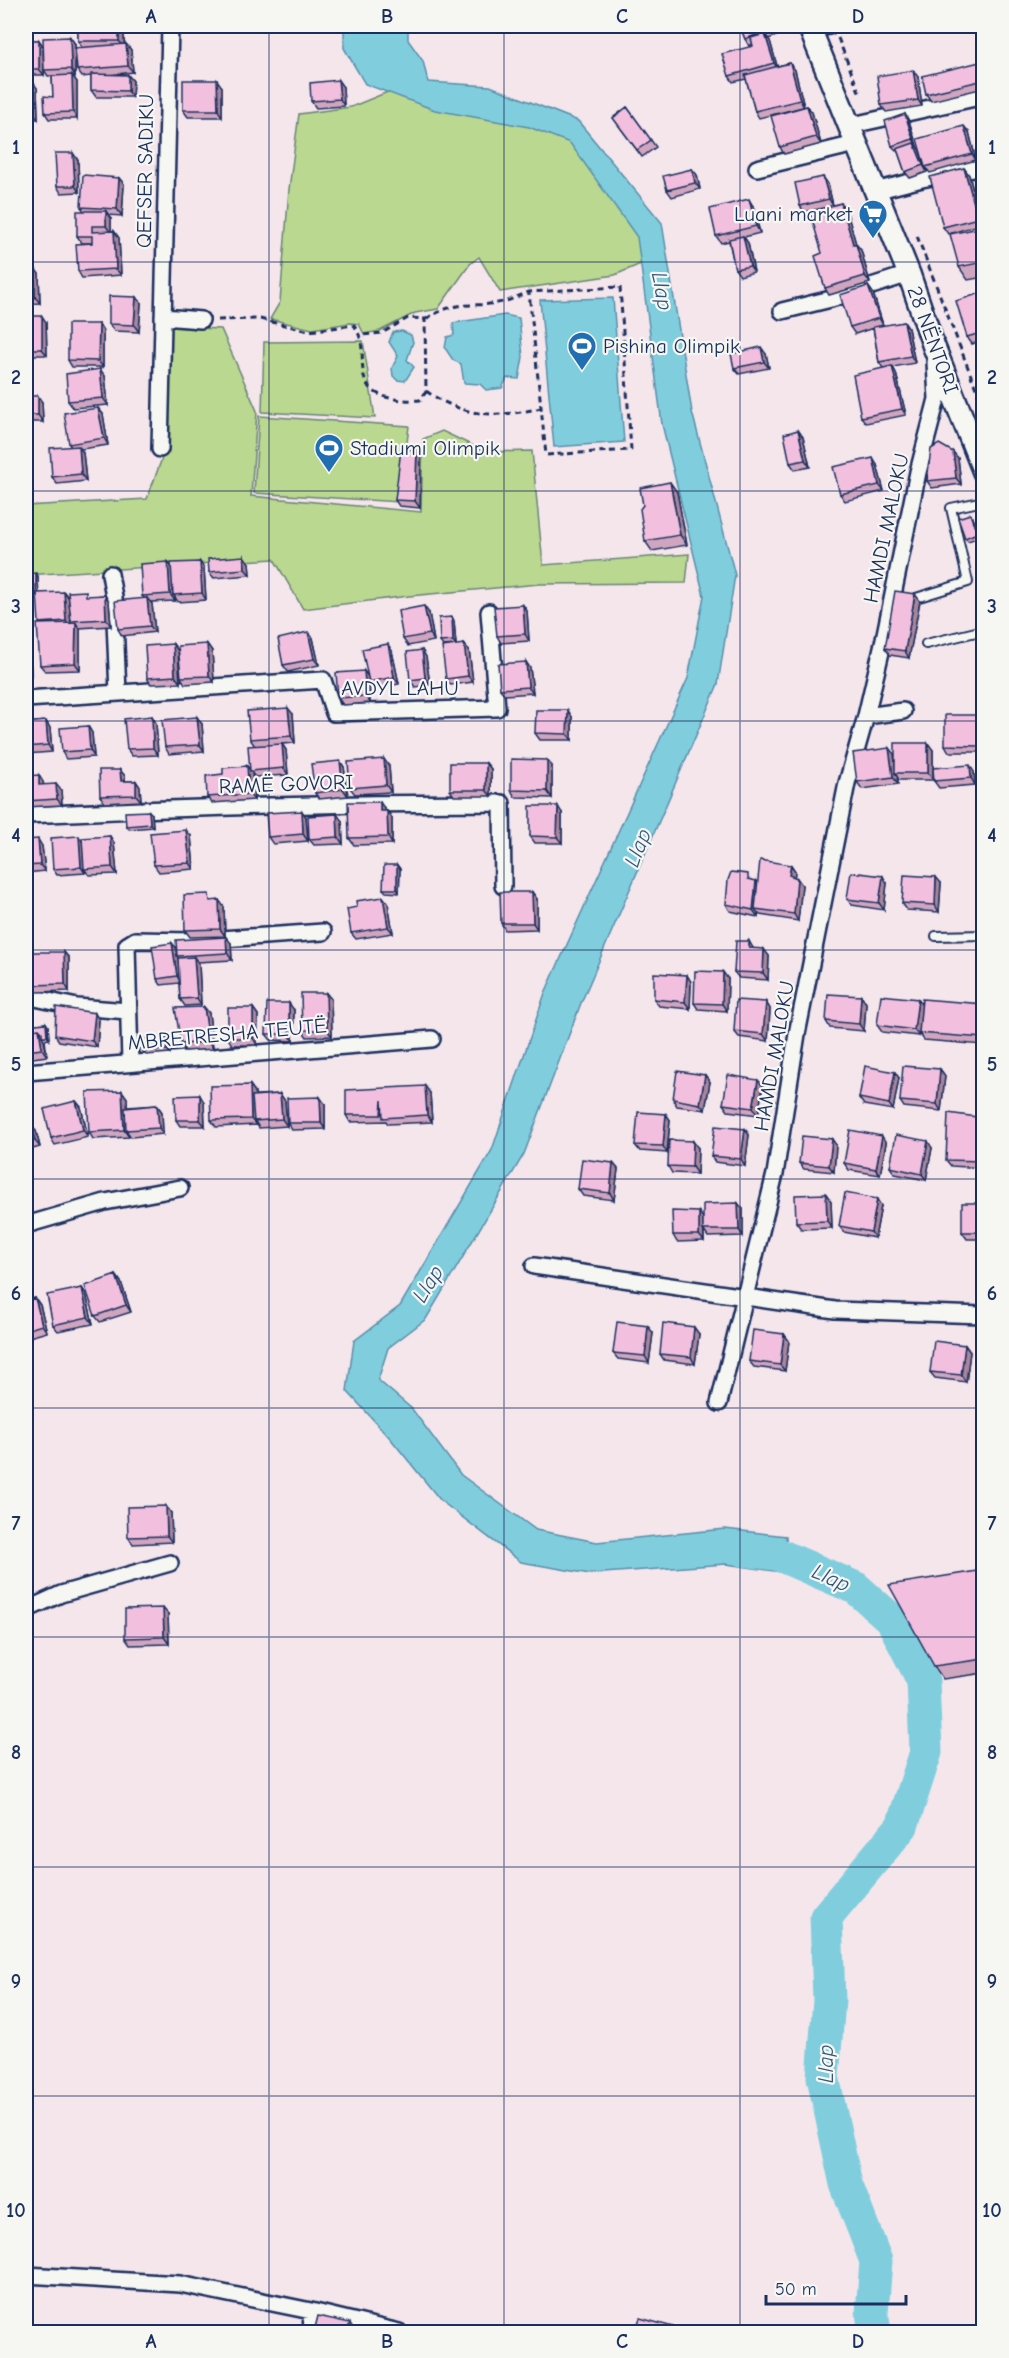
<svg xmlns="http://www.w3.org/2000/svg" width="1009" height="2358" viewBox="0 0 1009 2358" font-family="'Comic Neue',sans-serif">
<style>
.green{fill:#bad890;stroke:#6a8477;stroke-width:1.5}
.water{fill:#80cedd;stroke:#588eaa;stroke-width:1.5}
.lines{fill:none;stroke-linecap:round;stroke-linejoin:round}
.river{stroke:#80cedd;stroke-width:33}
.service-casing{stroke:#1b2f5e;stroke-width:12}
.minor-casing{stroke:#1b2f5e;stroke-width:20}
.secondary-casing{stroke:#1b2f5e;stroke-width:26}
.path{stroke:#1b2f5e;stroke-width:3;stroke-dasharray:6 4.5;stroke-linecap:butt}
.service{stroke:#f6f6f2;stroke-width:8}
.minor{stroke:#f6f6f2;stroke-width:15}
.secondary{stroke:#f6f6f2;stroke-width:21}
.wall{fill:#d0a5bf;stroke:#1b2f5e;stroke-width:1.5}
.shaded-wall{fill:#a9869b;stroke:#1b2f5e;stroke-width:1.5}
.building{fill:#f2c0de;stroke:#1b2f5e;stroke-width:1.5}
.grid{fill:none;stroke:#1b2f5e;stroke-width:1.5;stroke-opacity:0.55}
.labels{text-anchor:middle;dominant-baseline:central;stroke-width:4.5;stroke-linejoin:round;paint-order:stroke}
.street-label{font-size:21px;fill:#1b2f5e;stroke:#f6f6f2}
.poi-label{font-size:21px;fill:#1b2f5e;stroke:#f6f6f2;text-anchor:start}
.water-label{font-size:22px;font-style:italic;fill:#34577e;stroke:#f6f6f2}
.neatline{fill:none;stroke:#1b2f5e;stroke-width:2}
.grid-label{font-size:20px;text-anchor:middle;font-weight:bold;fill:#1b2f5e}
</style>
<rect width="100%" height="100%" fill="#f5e6ec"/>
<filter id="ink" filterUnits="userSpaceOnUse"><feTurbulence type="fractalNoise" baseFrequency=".0167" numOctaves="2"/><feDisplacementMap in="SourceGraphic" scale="12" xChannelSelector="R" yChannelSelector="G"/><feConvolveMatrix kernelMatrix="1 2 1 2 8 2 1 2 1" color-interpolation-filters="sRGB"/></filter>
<g filter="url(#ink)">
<path class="green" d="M 390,91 L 571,132 L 647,229 L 650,260 L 615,275 L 500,292 L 479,257 L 470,264 L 438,309 L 415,313 L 380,331 L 364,334 L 359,324 L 350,323 L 312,329 L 270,319 L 280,302 L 289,189 L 299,114 L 351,107 Z
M 169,327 L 221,329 L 257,411 L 251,496 L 421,512 L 423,439 L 442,431 L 486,452 L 532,451 L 543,565 L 689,554 L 686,583 L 539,584 L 409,596 L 303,609 L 274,559 L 26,575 L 26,506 L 147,499 L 165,450 Z
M 363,341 L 375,418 L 262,412 L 264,342 Z
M 259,416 L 409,426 L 400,502 L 254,493 Z"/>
<path class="water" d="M 344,26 L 408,26 L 408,40 L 423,61 L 428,82 L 490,86 L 578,121 L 662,223 L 692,412 L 735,575 L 718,684 L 581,1003 L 524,1154 L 426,1319 L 388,1348 L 378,1380 L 412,1409 L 461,1475 L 536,1530 L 597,1542 L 725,1529 L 786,1536 L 788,1573 L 726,1564 L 590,1574 L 521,1562 L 441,1501 L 390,1438 L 347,1391 L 354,1341 L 400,1306 L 492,1150 L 545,993 L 688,678 L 704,596 L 662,424 L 637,237 L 570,143 L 529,127 L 435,110 L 365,84 L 344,48 Z
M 613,298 L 624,442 L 554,447 L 540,300 Z
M 505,315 L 519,318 L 523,357 L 519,379 L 507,378 L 502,388 L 486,390 L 480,384 L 464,383 L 461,364 L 453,360 L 445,348 L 447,337 L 454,335 L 453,323 Z
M 402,331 L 411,335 L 413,342 L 407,360 L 414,367 L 405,381 L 397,380 L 393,376 L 392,368 L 398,356 L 389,342 L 393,332 Z"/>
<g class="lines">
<path class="river" d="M 743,1550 L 777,1554 L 856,1588 L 892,1620 L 923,1681 L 926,1752 L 902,1826 L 826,1917 L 829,2000 L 823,2077 L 846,2184 L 876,2261 L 872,2313 L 875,2332"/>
<g class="service-casing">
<path id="service" d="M 916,598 L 968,582 L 951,508 L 984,501
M 926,644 L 984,630
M 936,936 L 984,935"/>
</g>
<g class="minor-casing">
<path id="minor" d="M 810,30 L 829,26
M 848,126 L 984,96
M 757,168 L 855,144
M 875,191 L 922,179 L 984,167
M 782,311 L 831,299 L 909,274
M 163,317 L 201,320
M 160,449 L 170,26
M 110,574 L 114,597 L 118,693
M 26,699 L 323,680 L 334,713 L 497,708 L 489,612
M 866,716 L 903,711
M 26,815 C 184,807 343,803 502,803 L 503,886
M 26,996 L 77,1007 L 128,1011
M 130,1063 L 127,945 L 135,940 L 192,941 L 323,932
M 26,1072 L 432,1039
M 26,1225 L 105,1202 L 180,1188
M 534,1266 L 835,1310 L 983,1315
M 719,1403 L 775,1174 L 797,1034 L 847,783 L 866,716 L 884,639 L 918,472 L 937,399 L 935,362
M 26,1610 L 61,1594 L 170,1563
M 26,2275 L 180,2284 L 311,2311 L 399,2332
M 311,2311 L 312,2332"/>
</g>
<g class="secondary-casing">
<path id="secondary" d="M 809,26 L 909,274 L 934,347 L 984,472"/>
</g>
<path class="path" d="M 838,38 L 860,94
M 917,236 L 984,409
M 620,287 L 631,450 L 546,455 L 529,292 Z
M 426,319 C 459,298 470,309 503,302 C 511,300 521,295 529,292
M 218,320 L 260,319 L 309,331 L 354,325 C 367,344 359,361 365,380 C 372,400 404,401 420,400 L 426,392 L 425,319 L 408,318 L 382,333 L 361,335
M 426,391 C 465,418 497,418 541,408"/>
<use href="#service" class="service"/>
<use href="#minor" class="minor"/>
<use href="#secondary" class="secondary"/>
</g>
<path class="wall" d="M 78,26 L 121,26 L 124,30 L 124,44 L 126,44 L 131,50 L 133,72 L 109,75 L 128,75 L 133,81 L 132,97 L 96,97 L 91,90 L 91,76 L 82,77 L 77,70 L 82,48 L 78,41 Z
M 740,26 L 779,26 L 782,34 L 768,39 L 770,41 L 777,66 L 790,63 L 795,70 L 804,107 L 807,106 L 812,112 L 821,144 L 784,154 L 780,147 L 803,107 L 759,118 L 755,111 L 746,79 L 733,82 L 729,76 L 753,46 L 753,44 L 749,46 L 745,39 Z
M 70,37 L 75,44 L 75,76 L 72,76 L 77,82 L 77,119 L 49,119 L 45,113 L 53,97 L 52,76 L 48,76 L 44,70 L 43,59 L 44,75 L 26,75 L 26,40 L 39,40 L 43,46 Z
M 984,61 L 984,88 L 931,101 L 926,94 Z
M 918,77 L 922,106 L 886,112 L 881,105 Z
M 26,82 L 37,88 L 38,119 L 26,119 Z
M 222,87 L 222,117 L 188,117 L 183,110 Z
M 343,87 L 344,106 L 316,108 L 311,101 Z
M 627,107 L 656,147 L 642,157 L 613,118 Z
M 905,114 L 909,121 L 917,146 L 916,146 L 924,164 L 969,132 L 976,160 L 930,173 L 926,168 L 927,172 L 910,178 L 905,172 L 898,152 L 892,146 Z
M 78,160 L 79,192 L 61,193 L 57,186 Z
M 964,168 L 969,175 L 982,224 L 948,234 L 943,227 Z
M 692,169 L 697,175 L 700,189 L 672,197 L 667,190 Z
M 823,177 L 828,184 L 833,205 L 841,203 L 846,209 L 856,244 L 861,250 L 870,283 L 829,295 L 825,288 L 822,253 L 824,208 L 805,212 L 800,206 Z
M 119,178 L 124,184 L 122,216 L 109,215 L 111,218 L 111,231 L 114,231 L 119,238 L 121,275 L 82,278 L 78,271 L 92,243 L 82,243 L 77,236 L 84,211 L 81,207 Z
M 753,206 L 760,233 L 744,237 L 748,243 L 754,272 L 740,276 L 735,269 L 729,241 L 721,243 L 716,236 Z
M 984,227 L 984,277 L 968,280 L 959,267 Z
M 26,268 L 39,274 L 40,303 L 26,304 Z
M 868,286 L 873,293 L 883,325 L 877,327 L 904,322 L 908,328 L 915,363 L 893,367 L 896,373 L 906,415 L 866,423 L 861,417 L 883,368 L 879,362 L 873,328 L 855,334 L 850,327 Z
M 984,292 L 984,340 L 972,344 L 967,337 Z
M 141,303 L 139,332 L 114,331 L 109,324 Z
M 26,316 L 46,322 L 47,355 L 26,355 Z
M 99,324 L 103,331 L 103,367 L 72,367 L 68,360 Z
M 766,354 L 769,368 L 739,374 L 734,368 Z
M 105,376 L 108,405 L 73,408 L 68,401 Z
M 26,396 L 42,402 L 43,422 L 26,422 Z
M 98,408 L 103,414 L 108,445 L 81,449 L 83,453 L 86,481 L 57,484 L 52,477 L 71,447 L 69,444 Z
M 798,430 L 803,437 L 810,467 L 795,470 L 790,463 Z
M 953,452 L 958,458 L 961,484 L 932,488 L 927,481 Z
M 421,456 L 420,508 L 399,506 L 395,500 Z
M 877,465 L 884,491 L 845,501 L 840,494 Z
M 677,492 L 687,545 L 652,551 L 645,541 Z
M 970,514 L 972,517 L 980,537 L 968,541 L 965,538 Z
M 168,562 L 171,567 L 200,562 L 204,568 L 206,600 L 178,602 L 175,597 L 175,601 L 151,602 L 152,604 L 155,632 L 122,636 L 118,629 L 144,598 L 142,596 Z
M 249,563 L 250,575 L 213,578 L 209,572 Z
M 38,577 L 38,593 L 69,598 L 105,595 L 109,602 L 111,626 L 79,628 L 80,629 L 80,670 L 45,671 L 40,665 L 40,624 L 38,598 L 28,599 L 26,596 Z
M 920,601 L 909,658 L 890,655 L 885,648 Z
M 523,605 L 527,611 L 529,641 L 501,643 L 497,636 Z
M 429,613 L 434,641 L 408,646 L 403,639 Z
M 452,617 L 454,621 L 456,645 L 443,646 L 440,642 Z
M 26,635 L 29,640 L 31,676 L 26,676 Z
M 313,638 L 319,665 L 288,672 L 283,665 Z
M 173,644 L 178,651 L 180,683 L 151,684 L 147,678 Z
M 207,644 L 212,651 L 214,682 L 185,684 L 181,677 Z
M 422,650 L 426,657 L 430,685 L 415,687 L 410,680 Z
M 469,650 L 473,682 L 451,685 L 446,679 Z
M 392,651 L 399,684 L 374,689 L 369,681 L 370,703 L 343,705 L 338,698 L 364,671 L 368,677 Z
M 526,662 L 530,668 L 533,693 L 505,695 L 500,689 Z
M 293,714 L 295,743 L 282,744 L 286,750 L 288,775 L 255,777 L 250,771 L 255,746 L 250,739 Z
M 152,716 L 156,723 L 158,755 L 132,756 L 127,749 Z
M 197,717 L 202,724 L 204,751 L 169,754 L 165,747 Z
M 572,717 L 572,740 L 540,740 L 535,733 Z
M 46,721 L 50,728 L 52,752 L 26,754 L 26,723 Z
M 983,722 L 983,752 L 949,752 L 945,745 Z
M 88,726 L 92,733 L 94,757 L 66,759 L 62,752 Z
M 933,750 L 933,780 L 899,780 L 897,776 L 898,784 L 862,789 L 857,782 L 894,754 L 895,762 Z
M 340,761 L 344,767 L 348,796 L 319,799 L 315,793 Z
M 486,763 L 491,769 L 491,796 L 454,796 L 450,790 Z
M 247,766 L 252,773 L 254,800 L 212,803 L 207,797 L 223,774 Z
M 389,766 L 391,792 L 355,794 L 350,788 Z
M 552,766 L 552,798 L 515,797 L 511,790 Z
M 120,770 L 125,776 L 125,781 L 136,781 L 140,787 L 141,801 L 105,803 L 100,796 Z
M 974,772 L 975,785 L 939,788 L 934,781 Z
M 26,776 L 43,782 L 43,784 L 61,790 L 62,805 L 26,807 Z
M 384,808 L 384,811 L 387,811 L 392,818 L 392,844 L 354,845 L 349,838 Z
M 562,813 L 562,843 L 535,843 L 530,836 Z
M 152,814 L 153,827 L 129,829 L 126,826 Z
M 306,817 L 308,841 L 273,844 L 268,837 Z
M 342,821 L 343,844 L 314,845 L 309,839 Z
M 110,836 L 114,843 L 117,874 L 89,875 L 85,870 L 85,873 L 57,875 L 53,869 L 82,841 Z
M 191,836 L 194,869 L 159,872 L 154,865 Z
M 26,840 L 42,846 L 45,871 L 26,873 Z
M 397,865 L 400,869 L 399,893 L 386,892 L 383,889 Z
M 791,865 L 795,871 L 794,877 L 802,885 L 798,921 L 760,915 L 758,913 L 758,917 L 730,911 L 726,904 L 752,880 L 758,884 Z
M 887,883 L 884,910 L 852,905 L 847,899 Z
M 941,883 L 939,912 L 907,910 L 902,903 Z
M 532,892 L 537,899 L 537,929 L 505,930 L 501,923 Z
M 383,897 L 388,903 L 393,933 L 356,939 L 351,933 L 357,907 Z
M 214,901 L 224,907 L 225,936 L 190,937 L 185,930 Z
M 749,941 L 753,949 L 769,956 L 768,980 L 739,978 L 734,972 Z
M 172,943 L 176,949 L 231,943 L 232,960 L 198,962 L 199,964 L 201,1005 L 185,1006 L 180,999 L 179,983 L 161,985 L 157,979 Z
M 64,952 L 69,958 L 69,991 L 36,992 L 31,985 Z
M 687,975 L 691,982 L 690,1009 L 659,1006 L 654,999 Z
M 728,979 L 727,1011 L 698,1009 L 694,1003 Z
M 326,993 L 331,999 L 332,1036 L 307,1037 L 302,1030 Z
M 861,996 L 866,1003 L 864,1031 L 830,1028 L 826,1021 Z
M 918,999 L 921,1004 L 984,1004 L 984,1045 L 924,1040 L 919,1033 L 919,1036 L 882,1032 L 877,1025 Z
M 766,1002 L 770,1009 L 768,1041 L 739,1037 L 734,1031 Z
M 204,1007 L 209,1013 L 213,1049 L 185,1051 L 181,1044 Z
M 253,1008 L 258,1015 L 257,1045 L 232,1045 L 228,1038 Z
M 294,1010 L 293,1041 L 271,1040 L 266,1034 Z
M 99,1020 L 97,1047 L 59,1041 L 55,1035 Z
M 46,1023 L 48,1026 L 49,1039 L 45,1040 L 47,1056 L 26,1059 L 26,1025 Z
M 169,1040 L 170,1053 L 146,1055 L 143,1051 Z
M 940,1069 L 945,1076 L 941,1111 L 904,1107 L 900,1101 Z
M 705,1075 L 710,1082 L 705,1110 L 677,1106 L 673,1099 Z
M 899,1078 L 893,1110 L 864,1105 L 859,1098 Z
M 250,1085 L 255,1092 L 255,1095 L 280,1094 L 285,1101 L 287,1126 L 259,1128 L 256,1123 L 256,1125 L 216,1127 L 211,1120 Z
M 763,1086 L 758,1115 L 728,1111 L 723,1104 Z
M 122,1091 L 127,1098 L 127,1107 L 157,1105 L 162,1112 L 163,1134 L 131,1137 L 128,1133 L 129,1137 L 93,1139 L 89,1132 Z
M 430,1093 L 432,1122 L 388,1124 L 386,1121 L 350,1122 L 346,1115 Z
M 76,1101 L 81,1107 L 88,1137 L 55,1145 L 51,1138 Z
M 204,1102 L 205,1126 L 180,1126 L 176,1120 Z
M 325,1104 L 325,1129 L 292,1130 L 288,1123 Z
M 666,1114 L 670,1120 L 667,1153 L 640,1151 L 635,1145 Z
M 984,1118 L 984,1168 L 951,1166 L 946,1160 Z
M 26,1126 L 36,1131 L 40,1147 L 26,1151 Z
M 745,1129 L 749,1135 L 745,1166 L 715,1162 L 711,1156 Z
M 886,1143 L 880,1175 L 849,1170 L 844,1163 Z
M 836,1145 L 834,1172 L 804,1169 L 799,1163 Z
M 698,1148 L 697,1174 L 672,1173 L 668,1166 Z
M 932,1148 L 926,1180 L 895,1174 L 890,1167 Z
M 613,1163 L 618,1169 L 614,1200 L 583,1196 L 578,1189 Z
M 826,1194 L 831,1201 L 832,1228 L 801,1229 L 796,1222 Z
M 984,1203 L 984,1239 L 967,1239 L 962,1232 Z
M 881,1206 L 875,1238 L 844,1232 L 839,1226 Z
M 743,1209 L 743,1236 L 708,1237 L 704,1231 L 704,1241 L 677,1242 L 673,1235 L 703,1218 Z
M 116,1275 L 121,1282 L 131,1312 L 100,1322 L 95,1316 Z
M 82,1288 L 86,1294 L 93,1324 L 58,1331 L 53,1325 Z
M 35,1298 L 40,1305 L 47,1332 L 26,1338 L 26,1301 Z
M 653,1333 L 649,1363 L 618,1359 L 613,1353 Z
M 699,1334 L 695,1364 L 664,1360 L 660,1354 Z
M 784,1334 L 789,1341 L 785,1371 L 754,1367 L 749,1361 Z
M 965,1345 L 970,1352 L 966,1382 L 935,1378 L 930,1372 Z
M 171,1513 L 172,1542 L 133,1544 L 128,1537 Z
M 984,1570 L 984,1673 L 943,1679 L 934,1666 Z
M 168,1614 L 169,1644 L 130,1645 L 125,1638 Z"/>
<path class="shaded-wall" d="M 119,26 L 121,26 L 124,30 L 124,47 L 119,41 Z
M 765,34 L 770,41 L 778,69 L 774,63 Z
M 70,37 L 75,44 L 75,76 L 71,69 Z
M 39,40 L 43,47 L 44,75 L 39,69 Z
M 126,44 L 131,50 L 133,72 L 128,66 Z
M 790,63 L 795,70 L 804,107 L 800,100 Z
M 913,70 L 918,77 L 922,106 L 918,100 Z
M 72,75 L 77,82 L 77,119 L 73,112 Z
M 128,75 L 133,81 L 132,97 L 128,91 Z
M 217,80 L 222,87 L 222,117 L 218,110 Z
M 338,80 L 343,87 L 344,106 L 340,99 Z
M 33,82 L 37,88 L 38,119 L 33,112 Z
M 807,106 L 812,112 L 821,144 L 816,137 Z
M 905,114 L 909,121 L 917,146 L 913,139 Z
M 964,126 L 969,132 L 976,160 L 972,154 Z
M 914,143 L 919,149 L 927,172 L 923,165 Z
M 73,153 L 78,160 L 79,192 L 75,186 Z
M 964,168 L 969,175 L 982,224 L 978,218 Z
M 692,169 L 697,175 L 700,189 L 695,183 Z
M 823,177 L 828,184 L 833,206 L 829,199 Z
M 119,178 L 124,184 L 122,216 L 117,209 Z
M 749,199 L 753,206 L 760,233 L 756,226 Z
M 841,203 L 846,209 L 858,251 L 853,244 Z
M 106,211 L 111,218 L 111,233 L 106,226 Z
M 114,231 L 119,238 L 121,275 L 116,269 Z
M 743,236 L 748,243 L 754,272 L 750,266 Z
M 856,244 L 861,250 L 870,283 L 865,276 Z
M 35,268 L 39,274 L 40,303 L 35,297 Z
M 868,286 L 873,293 L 883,325 L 879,318 Z
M 136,297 L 141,303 L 139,332 L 134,325 Z
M 42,316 L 46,322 L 47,355 L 42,349 Z
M 904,322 L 908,328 L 915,363 L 911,356 Z
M 99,324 L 103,331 L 103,367 L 98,361 Z
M 761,347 L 766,354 L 769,368 L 764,362 Z
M 892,366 L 896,373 L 906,415 L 902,409 Z
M 100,369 L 105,376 L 108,405 L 103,398 Z
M 38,396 L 42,402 L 43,422 L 38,415 Z
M 98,408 L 103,414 L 108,445 L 104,438 Z
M 798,430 L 803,437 L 810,467 L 805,460 Z
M 79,446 L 83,453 L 86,481 L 81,474 Z
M 417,450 L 421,456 L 420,508 L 415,501 Z
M 953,452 L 958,458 L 961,484 L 956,478 Z
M 873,458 L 877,465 L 884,491 L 879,485 Z
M 670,482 L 677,492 L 687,545 L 680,535 Z
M 970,514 L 972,517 L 980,537 L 977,533 Z
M 244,556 L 249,563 L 250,575 L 245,569 Z
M 168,562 L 173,569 L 173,595 L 175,597 L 175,601 L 170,594 Z
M 200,562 L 204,568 L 206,600 L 202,593 Z
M 36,573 L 38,577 L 39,598 L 36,595 Z
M 64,592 L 69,598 L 71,627 L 66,621 Z
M 915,594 L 920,601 L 909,658 L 905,651 Z
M 105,595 L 109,602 L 111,626 L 106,619 Z
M 147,598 L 152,604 L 155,632 L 150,626 Z
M 523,605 L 527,611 L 529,641 L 525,634 Z
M 424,606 L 429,613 L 434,641 L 430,634 Z
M 452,617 L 454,621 L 456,645 L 453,641 Z
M 76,623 L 80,629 L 80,670 L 75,663 Z
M 308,632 L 313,638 L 319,665 L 314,659 Z
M 26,635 L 29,640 L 31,676 L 27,669 Z
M 173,644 L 178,651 L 180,683 L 175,676 Z
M 207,644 L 212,651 L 214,682 L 209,676 Z
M 388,644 L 392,651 L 399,684 L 394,677 Z
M 464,644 L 469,650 L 473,682 L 468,676 Z
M 422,650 L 426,657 L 430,685 L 425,678 Z
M 526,662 L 530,668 L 533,693 L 528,687 Z
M 364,671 L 369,678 L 370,703 L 366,696 Z
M 288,708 L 293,714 L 295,743 L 291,736 Z
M 568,710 L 572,717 L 572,740 L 567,734 Z
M 979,715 L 983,722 L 983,752 L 979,746 Z
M 152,716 L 156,723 L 158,755 L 153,748 Z
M 197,717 L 202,724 L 204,751 L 200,745 Z
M 46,721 L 50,728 L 52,752 L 48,745 Z
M 88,726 L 92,733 L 94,757 L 90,750 Z
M 928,743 L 933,750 L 933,780 L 928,773 Z
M 282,744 L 286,750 L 288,775 L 284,768 Z
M 889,748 L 894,754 L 896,773 L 895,773 L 897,776 L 898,784 L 893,777 Z
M 384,759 L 389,766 L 391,792 L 386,785 Z
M 547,760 L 552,766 L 552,798 L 547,791 Z
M 340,761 L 344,767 L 348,796 L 343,789 Z
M 486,763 L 491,769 L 491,796 L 486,790 Z
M 970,765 L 974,772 L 975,785 L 971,778 Z
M 247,766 L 252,773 L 254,800 L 249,794 Z
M 120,770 L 125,776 L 125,788 L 121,781 Z
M 39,775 L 43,782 L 44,791 L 39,785 Z
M 136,781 L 140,787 L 141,801 L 136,795 Z
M 56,784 L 61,790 L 62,805 L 57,799 Z
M 380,802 L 384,808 L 384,818 L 380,811 Z
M 558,806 L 562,813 L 562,843 L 557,837 Z
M 149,811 L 152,814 L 153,827 L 150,824 Z
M 302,811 L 306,817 L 308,841 L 303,834 Z
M 387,811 L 392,818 L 392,844 L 388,837 Z
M 337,814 L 342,821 L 343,844 L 338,837 Z
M 186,830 L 191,836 L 194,869 L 190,863 Z
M 79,836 L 83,843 L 84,869 L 85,873 L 81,867 Z
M 110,836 L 114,843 L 117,874 L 112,867 Z
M 38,839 L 42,846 L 45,871 L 40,865 Z
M 397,865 L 400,869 L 399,893 L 397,889 Z
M 791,865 L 795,871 L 794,882 L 789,875 Z
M 883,876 L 887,883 L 884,910 L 879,903 Z
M 936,877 L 941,883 L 939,912 L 935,905 Z
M 797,878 L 802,885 L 798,921 L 794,914 Z
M 756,881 L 760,888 L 755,909 L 758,913 L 758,917 L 753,910 Z
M 532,892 L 537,899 L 537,929 L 533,923 Z
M 383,897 L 388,903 L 393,933 L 388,927 Z
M 219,900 L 224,907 L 225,936 L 220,929 Z
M 226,937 L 231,943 L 232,960 L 227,953 Z
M 749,941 L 753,948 L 753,955 L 749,948 Z
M 172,943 L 177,949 L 177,956 L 178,958 L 181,983 L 177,976 Z
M 764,949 L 769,956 L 768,980 L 763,973 Z
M 64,952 L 69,958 L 69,991 L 65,984 Z
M 194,957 L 199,964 L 201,1005 L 197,998 Z
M 723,972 L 728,979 L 727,1011 L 722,1004 Z
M 687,975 L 691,982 L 690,1009 L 685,1002 Z
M 326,993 L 331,999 L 332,1036 L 327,1030 Z
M 861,996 L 866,1003 L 864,1031 L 859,1024 Z
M 918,999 L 922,1006 L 919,1036 L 914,1030 Z
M 766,1002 L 770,1009 L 768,1041 L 763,1034 Z
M 289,1003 L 294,1010 L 293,1041 L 289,1034 Z
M 204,1007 L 209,1013 L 213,1049 L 209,1042 Z
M 253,1008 L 258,1015 L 257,1045 L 253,1038 Z
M 95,1013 L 99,1020 L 97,1047 L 92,1041 Z
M 46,1023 L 48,1026 L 49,1039 L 47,1036 Z
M 39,1029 L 44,1036 L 42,1036 L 44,1040 L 47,1056 L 42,1049 Z
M 166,1036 L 169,1040 L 170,1053 L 167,1050 Z
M 940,1069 L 945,1076 L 941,1111 L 937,1104 Z
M 895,1072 L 899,1078 L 893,1110 L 889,1104 Z
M 705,1075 L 710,1082 L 705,1110 L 700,1104 Z
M 758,1080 L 763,1086 L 758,1115 L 753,1108 Z
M 250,1085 L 255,1092 L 255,1121 L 254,1121 L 256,1125 L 251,1119 Z
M 425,1086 L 430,1093 L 432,1122 L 427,1115 Z
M 122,1091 L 127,1098 L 128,1130 L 126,1130 L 128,1133 L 129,1137 L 124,1130 Z
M 280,1094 L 285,1101 L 287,1126 L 282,1119 Z
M 200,1095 L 204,1102 L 205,1126 L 200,1120 Z
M 320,1097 L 325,1104 L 325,1129 L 321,1123 Z
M 76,1101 L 81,1107 L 88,1137 L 83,1130 Z
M 157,1105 L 162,1112 L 163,1134 L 159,1128 Z
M 666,1114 L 670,1120 L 667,1153 L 663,1146 Z
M 31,1125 L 36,1131 L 40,1147 L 35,1141 Z
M 745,1129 L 749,1135 L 745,1166 L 741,1159 Z
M 882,1136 L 886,1143 L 880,1175 L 876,1169 Z
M 832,1139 L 836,1145 L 834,1172 L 829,1166 Z
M 693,1141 L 698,1148 L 697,1174 L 692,1167 Z
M 928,1141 L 932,1148 L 926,1180 L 922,1174 Z
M 613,1163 L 618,1169 L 614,1200 L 610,1193 Z
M 826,1194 L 831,1201 L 832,1228 L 827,1221 Z
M 877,1199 L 881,1206 L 875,1238 L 871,1232 Z
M 738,1203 L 743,1209 L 743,1236 L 739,1230 Z
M 699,1212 L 703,1218 L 704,1241 L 699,1235 Z
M 116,1275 L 121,1282 L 131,1312 L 126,1305 Z
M 82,1288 L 86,1294 L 93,1324 L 88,1317 Z
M 35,1298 L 40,1305 L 47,1332 L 42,1325 Z
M 648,1326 L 653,1333 L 649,1363 L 645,1356 Z
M 694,1327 L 699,1334 L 695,1364 L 691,1357 Z
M 784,1334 L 789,1341 L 785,1371 L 780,1365 Z
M 965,1345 L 970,1352 L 966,1382 L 961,1375 Z
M 166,1506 L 171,1513 L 172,1542 L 167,1536 Z
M 163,1608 L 168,1614 L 169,1644 L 164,1637 Z
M 350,2323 L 354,2330 L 354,2332 L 347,2332 Z
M 673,2327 L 677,2332 L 671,2332 Z"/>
<path class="building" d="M 78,26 L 119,26 L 119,41 L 78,41 Z
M 740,26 L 777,26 L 777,27 L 745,39 Z
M 765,34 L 774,63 L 729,76 L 722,54 L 753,46 L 751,38 Z
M 70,37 L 71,69 L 44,70 L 43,38 Z
M 26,40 L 39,40 L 39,69 L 26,69 Z
M 126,44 L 128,66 L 77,70 L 75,48 Z
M 984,61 L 984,80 L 926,94 L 922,76 Z
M 790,63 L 800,100 L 755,111 L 745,75 Z
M 913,70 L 918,100 L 881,105 L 877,76 Z
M 91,74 L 128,75 L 128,91 L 91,90 Z
M 72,75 L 73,112 L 45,113 L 44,96 L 53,97 L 52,76 Z
M 183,80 L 217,80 L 218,110 L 183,110 Z
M 338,80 L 340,99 L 311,101 L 310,83 Z
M 26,82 L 33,82 L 33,112 L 26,113 Z
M 807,106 L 816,137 L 780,147 L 771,116 Z
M 627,107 L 651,140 L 637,150 L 613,118 Z
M 905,114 L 913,139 L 892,146 L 885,121 Z
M 984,124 L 984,139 L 980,125 Z
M 964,126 L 972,154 L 925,167 L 917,139 Z
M 914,143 L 923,165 L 905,172 L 897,149 Z
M 55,153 L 73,153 L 75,186 L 57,186 Z
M 964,168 L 978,218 L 943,227 L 930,177 Z
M 692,169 L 695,183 L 667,190 L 663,176 Z
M 83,175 L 119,178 L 117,209 L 81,207 Z
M 823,177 L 829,199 L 800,206 L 795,183 Z
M 749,199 L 756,226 L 716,236 L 710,209 Z
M 841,203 L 853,244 L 856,244 L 865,276 L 825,288 L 815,256 L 822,253 L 810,212 Z
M 77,211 L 106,211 L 106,226 L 92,226 L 92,232 L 114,231 L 116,269 L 78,271 L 76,244 L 92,243 L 92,236 L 77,236 Z
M 984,227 L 984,262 L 959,267 L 950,234 Z
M 743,236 L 750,266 L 735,269 L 729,239 Z
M 26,268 L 35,268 L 35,297 L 26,297 Z
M 868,286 L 879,318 L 850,327 L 840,295 Z
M 984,292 L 984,332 L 967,337 L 956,301 Z
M 109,296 L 136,297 L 134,325 L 109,324 Z
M 26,316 L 42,316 L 42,349 L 26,349 Z
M 904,322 L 911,356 L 879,362 L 873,327 Z
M 68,324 L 99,324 L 98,361 L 68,360 Z
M 761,347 L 764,362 L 734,368 L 731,354 Z
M 892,366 L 902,409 L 861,417 L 853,375 Z
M 100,369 L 103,398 L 68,401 L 66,374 Z
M 26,396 L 38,396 L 38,415 L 26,415 Z
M 98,408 L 104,438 L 69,444 L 64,413 Z
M 798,430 L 805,460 L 790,463 L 784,434 Z
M 939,444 L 953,452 L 956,478 L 927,481 L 931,449 Z
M 79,446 L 81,474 L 52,477 L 50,448 Z
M 401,449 L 417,450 L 415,501 L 395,500 Z
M 873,458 L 879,485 L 840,494 L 833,467 Z
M 670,482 L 680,535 L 645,541 L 640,509 L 643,505 L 640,488 Z
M 970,514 L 977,533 L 965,538 L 958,518 Z
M 244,556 L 245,569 L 209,572 L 208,559 Z
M 168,562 L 170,594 L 142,596 L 140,564 Z
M 200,562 L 202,593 L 173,595 L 171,563 Z
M 36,573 L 36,595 L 26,596 L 26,574 Z
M 86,591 L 86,596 L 105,595 L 106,619 L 71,621 L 68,592 Z
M 895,591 L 915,594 L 905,651 L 885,648 Z
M 64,592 L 66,621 L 39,623 L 37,593 Z
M 147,598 L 150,626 L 118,629 L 115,601 Z
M 523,605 L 525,634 L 497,636 L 494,607 Z
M 424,606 L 430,634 L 403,639 L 398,611 Z
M 452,617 L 453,641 L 440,642 L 439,618 Z
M 76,623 L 75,663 L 40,665 L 37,624 Z
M 308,632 L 314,659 L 283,665 L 278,639 Z
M 173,644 L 175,676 L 147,678 L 145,646 Z
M 207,644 L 209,676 L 181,677 L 178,646 Z
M 388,644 L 394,677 L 369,682 L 362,649 Z
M 464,644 L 468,676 L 446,679 L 442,647 Z
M 26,648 L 27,669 L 26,669 Z
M 422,650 L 425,678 L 410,680 L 407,652 Z
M 526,662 L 528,687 L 500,689 L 498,664 Z
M 364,671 L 366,696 L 338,698 L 336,673 Z
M 288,708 L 291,736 L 250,739 L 247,711 Z
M 536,710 L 568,710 L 567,734 L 535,733 Z
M 945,715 L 979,715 L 979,746 L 945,745 Z
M 152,716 L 153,748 L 127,749 L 124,719 Z
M 197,717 L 200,745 L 165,747 L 162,720 Z
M 46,721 L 48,745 L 26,747 L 26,723 Z
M 88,726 L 90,750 L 62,752 L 60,728 Z
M 895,743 L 928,743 L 928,773 L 895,773 Z
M 282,744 L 284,768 L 250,771 L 248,746 Z
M 889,748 L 893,777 L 857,782 L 853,753 Z
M 384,759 L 386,785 L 350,788 L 348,762 Z
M 511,759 L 547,760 L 547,791 L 511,790 Z
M 340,761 L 343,789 L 315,793 L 311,764 Z
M 450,763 L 486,763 L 486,790 L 450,790 Z
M 970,765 L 971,778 L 934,781 L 933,768 Z
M 247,766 L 249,794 L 207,797 L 206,776 L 223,774 L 223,768 Z
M 99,770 L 120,770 L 121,781 L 136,781 L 136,795 L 100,796 Z
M 39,775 L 39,785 L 56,784 L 57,799 L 26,801 L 26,776 Z
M 348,802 L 380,802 L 380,811 L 387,811 L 388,837 L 349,838 Z
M 530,806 L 558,806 L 557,837 L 530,836 Z
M 149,811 L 150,824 L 126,826 L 125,812 Z
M 302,811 L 303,834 L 268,837 L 266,813 Z
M 337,814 L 338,837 L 309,839 L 308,816 Z
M 186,830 L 190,863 L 154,865 L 150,833 Z
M 79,836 L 81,867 L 53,869 L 51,838 Z
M 110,836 L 112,867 L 84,869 L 82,838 Z
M 38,839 L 40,865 L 26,866 L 26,840 Z
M 760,860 L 791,865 L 789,875 L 797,878 L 794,914 L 755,909 Z
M 384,865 L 397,865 L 397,889 L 383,889 Z
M 731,872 L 748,874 L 748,879 L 756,881 L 753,910 L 726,904 L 728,880 Z
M 851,872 L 883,876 L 879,903 L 847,899 Z
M 904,875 L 936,877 L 935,905 L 902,903 Z
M 500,892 L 532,892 L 533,923 L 501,923 Z
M 209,894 L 210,901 L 219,900 L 220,929 L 185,930 L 184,895 Z
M 383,897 L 388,927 L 351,933 L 347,909 L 357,907 L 356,901 Z
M 226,937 L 227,953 L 177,956 L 176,940 Z
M 736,941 L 749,941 L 749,948 L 764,949 L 763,973 L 734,972 Z
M 172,943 L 177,976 L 157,979 L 152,946 Z
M 31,952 L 64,952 L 65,984 L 31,985 Z
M 194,957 L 197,998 L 180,999 L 178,958 Z
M 695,971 L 723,972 L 722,1004 L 694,1003 Z
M 654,973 L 687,975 L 685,1002 L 654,999 Z
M 301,993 L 326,993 L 327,1030 L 302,1030 Z
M 828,994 L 861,996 L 859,1024 L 826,1021 Z
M 881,995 L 918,999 L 914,1030 L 877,1025 Z
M 922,999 L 984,1004 L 984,1038 L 919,1033 Z
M 736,1000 L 766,1002 L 763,1034 L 734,1031 Z
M 267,1003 L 289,1003 L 289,1034 L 266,1034 Z
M 56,1007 L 95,1013 L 92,1041 L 55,1035 Z
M 204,1007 L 209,1042 L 181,1044 L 175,1008 Z
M 228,1008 L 253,1008 L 253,1038 L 228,1038 Z
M 46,1023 L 47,1036 L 42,1036 L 42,1032 L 39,1029 L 26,1031 L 26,1025 Z
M 39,1029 L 42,1049 L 26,1051 L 26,1031 Z
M 166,1036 L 167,1050 L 143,1051 L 142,1039 Z
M 865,1066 L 895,1072 L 889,1104 L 859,1098 Z
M 903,1066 L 940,1069 L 937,1104 L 900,1101 Z
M 677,1071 L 705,1075 L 700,1104 L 673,1099 Z
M 728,1075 L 758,1080 L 753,1108 L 723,1104 Z
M 250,1085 L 251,1119 L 211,1120 L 210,1086 Z
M 425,1086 L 427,1115 L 383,1118 L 382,1100 L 381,1115 L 346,1115 L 346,1090 Z
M 122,1091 L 124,1130 L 89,1132 L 87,1092 Z
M 280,1094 L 282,1119 L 254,1121 L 252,1096 Z
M 200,1095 L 200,1120 L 176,1120 L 175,1096 Z
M 320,1097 L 321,1123 L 288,1123 L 287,1098 Z
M 76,1101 L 83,1130 L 51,1138 L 44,1109 Z
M 157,1105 L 159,1128 L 126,1130 L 125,1108 Z
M 638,1112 L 666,1114 L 663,1146 L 635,1145 Z
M 948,1113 L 984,1118 L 982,1161 L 946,1160 Z
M 31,1125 L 35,1141 L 26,1143 L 26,1126 Z
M 715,1126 L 745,1129 L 741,1159 L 711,1156 Z
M 850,1130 L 882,1136 L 876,1169 L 844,1163 Z
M 896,1135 L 928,1141 L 922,1174 L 890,1167 Z
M 802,1136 L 832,1139 L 829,1166 L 799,1163 Z
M 669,1140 L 693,1141 L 692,1167 L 668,1166 Z
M 582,1159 L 613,1163 L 610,1193 L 578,1189 Z
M 845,1193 L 877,1199 L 871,1232 L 839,1226 Z
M 826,1194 L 827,1221 L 796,1222 L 795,1195 Z
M 738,1203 L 739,1230 L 703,1230 L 703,1204 Z
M 962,1203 L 984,1203 L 984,1232 L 962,1232 Z
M 672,1211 L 699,1212 L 699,1235 L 673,1235 Z
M 116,1275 L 126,1305 L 95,1316 L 85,1286 Z
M 82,1288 L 88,1317 L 53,1325 L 47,1295 Z
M 35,1298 L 42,1325 L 26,1330 L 26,1301 Z
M 617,1322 L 648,1326 L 645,1356 L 613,1353 Z
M 663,1323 L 694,1327 L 691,1357 L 660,1354 Z
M 753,1330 L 784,1334 L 780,1365 L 749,1361 Z
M 934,1341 L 965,1345 L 961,1375 L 930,1372 Z
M 166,1506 L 167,1536 L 128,1537 L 127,1507 Z
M 984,1570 L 984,1659 L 934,1666 L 889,1585 Z
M 163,1608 L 164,1637 L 125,1638 L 125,1609 Z
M 318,2316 L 350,2323 L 347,2332 L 314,2332 Z
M 640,2318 L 673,2327 L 671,2332 L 635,2332 Z"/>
</g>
<path class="grid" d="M 269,26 L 269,2332M 504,26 L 504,2332M 740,26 L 740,2332M 26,262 L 984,262M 26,491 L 984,491M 26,721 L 984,721M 26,950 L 984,950M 26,1179 L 984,1179M 26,1408 L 984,1408M 26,1637 L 984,1637M 26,1867 L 984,1867M 26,2096 L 984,2096"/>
<defs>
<g id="supermarket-pin" transform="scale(1.5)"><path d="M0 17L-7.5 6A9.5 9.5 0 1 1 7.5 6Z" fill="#1f6fb2" stroke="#f6f6f2"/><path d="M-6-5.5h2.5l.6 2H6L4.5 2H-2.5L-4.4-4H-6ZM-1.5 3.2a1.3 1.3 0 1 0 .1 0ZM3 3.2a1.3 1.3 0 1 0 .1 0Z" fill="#fff"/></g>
<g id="stadium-pin" transform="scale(1.5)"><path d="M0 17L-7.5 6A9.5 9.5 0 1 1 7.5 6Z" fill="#1f6fb2" stroke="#f6f6f2"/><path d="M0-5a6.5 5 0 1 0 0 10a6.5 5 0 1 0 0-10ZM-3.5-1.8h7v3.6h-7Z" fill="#fff"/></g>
</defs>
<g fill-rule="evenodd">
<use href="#supermarket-pin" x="873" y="214"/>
<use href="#stadium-pin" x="582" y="346"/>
<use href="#stadium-pin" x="329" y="448"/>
</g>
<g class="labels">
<g class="street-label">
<text transform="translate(145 171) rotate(-89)">QEFSER SADIKU</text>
<text transform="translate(933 340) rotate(70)">28 NËNTORI</text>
<text transform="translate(886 528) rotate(-78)">HAMDI MALOKU</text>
<text x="400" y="688">AVDYL LAHU</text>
<text transform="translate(286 784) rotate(-2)">RAMË GOVORI</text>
<text transform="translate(227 1034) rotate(-5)">MBRETRESHA TEUTË</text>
<text transform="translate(774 1056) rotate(-80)">HAMDI MALOKU</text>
</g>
<g class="poi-label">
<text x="852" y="214" text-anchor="end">Luani market</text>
<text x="603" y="346">Pishina Olimpik</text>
<text x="350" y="448">Stadiumi Olimpik</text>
</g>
<g class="water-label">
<text transform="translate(662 291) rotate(80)">Llap</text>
<text transform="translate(638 848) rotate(-68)">Llap</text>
<text transform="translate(428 1284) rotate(-58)">Llap</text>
<text transform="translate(831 1578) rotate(24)">Llap</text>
<text transform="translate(826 2064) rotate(-90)">Llap</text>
</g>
</g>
<rect width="1009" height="2358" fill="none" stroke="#f6f6f2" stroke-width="66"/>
<path d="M766 2295v9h140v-9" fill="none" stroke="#1b2f5e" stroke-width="3"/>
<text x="775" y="2295" font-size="18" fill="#1b2f5e" stroke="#f6f6f2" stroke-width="4.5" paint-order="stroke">50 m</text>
<rect x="33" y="33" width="943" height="2292" class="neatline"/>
<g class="grid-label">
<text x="151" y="23">A</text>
<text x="387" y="23">B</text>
<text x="622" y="23">C</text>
<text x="858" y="23">D</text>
<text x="16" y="154">1</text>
<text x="992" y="154">1</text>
<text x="16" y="384">2</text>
<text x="992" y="384">2</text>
<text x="16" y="613">3</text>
<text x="992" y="613">3</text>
<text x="16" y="842">4</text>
<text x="992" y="842">4</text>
<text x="16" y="1071">5</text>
<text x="992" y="1071">5</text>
<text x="16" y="1300">6</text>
<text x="992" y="1300">6</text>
<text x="16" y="1530">7</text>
<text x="992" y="1530">7</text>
<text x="16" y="1759">8</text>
<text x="992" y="1759">8</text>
<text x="16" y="1988">9</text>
<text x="992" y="1988">9</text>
<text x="16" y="2217">10</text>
<text x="992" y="2217">10</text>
<text x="151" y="2348">A</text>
<text x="387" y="2348">B</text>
<text x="622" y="2348">C</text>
<text x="858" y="2348">D</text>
</g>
</svg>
